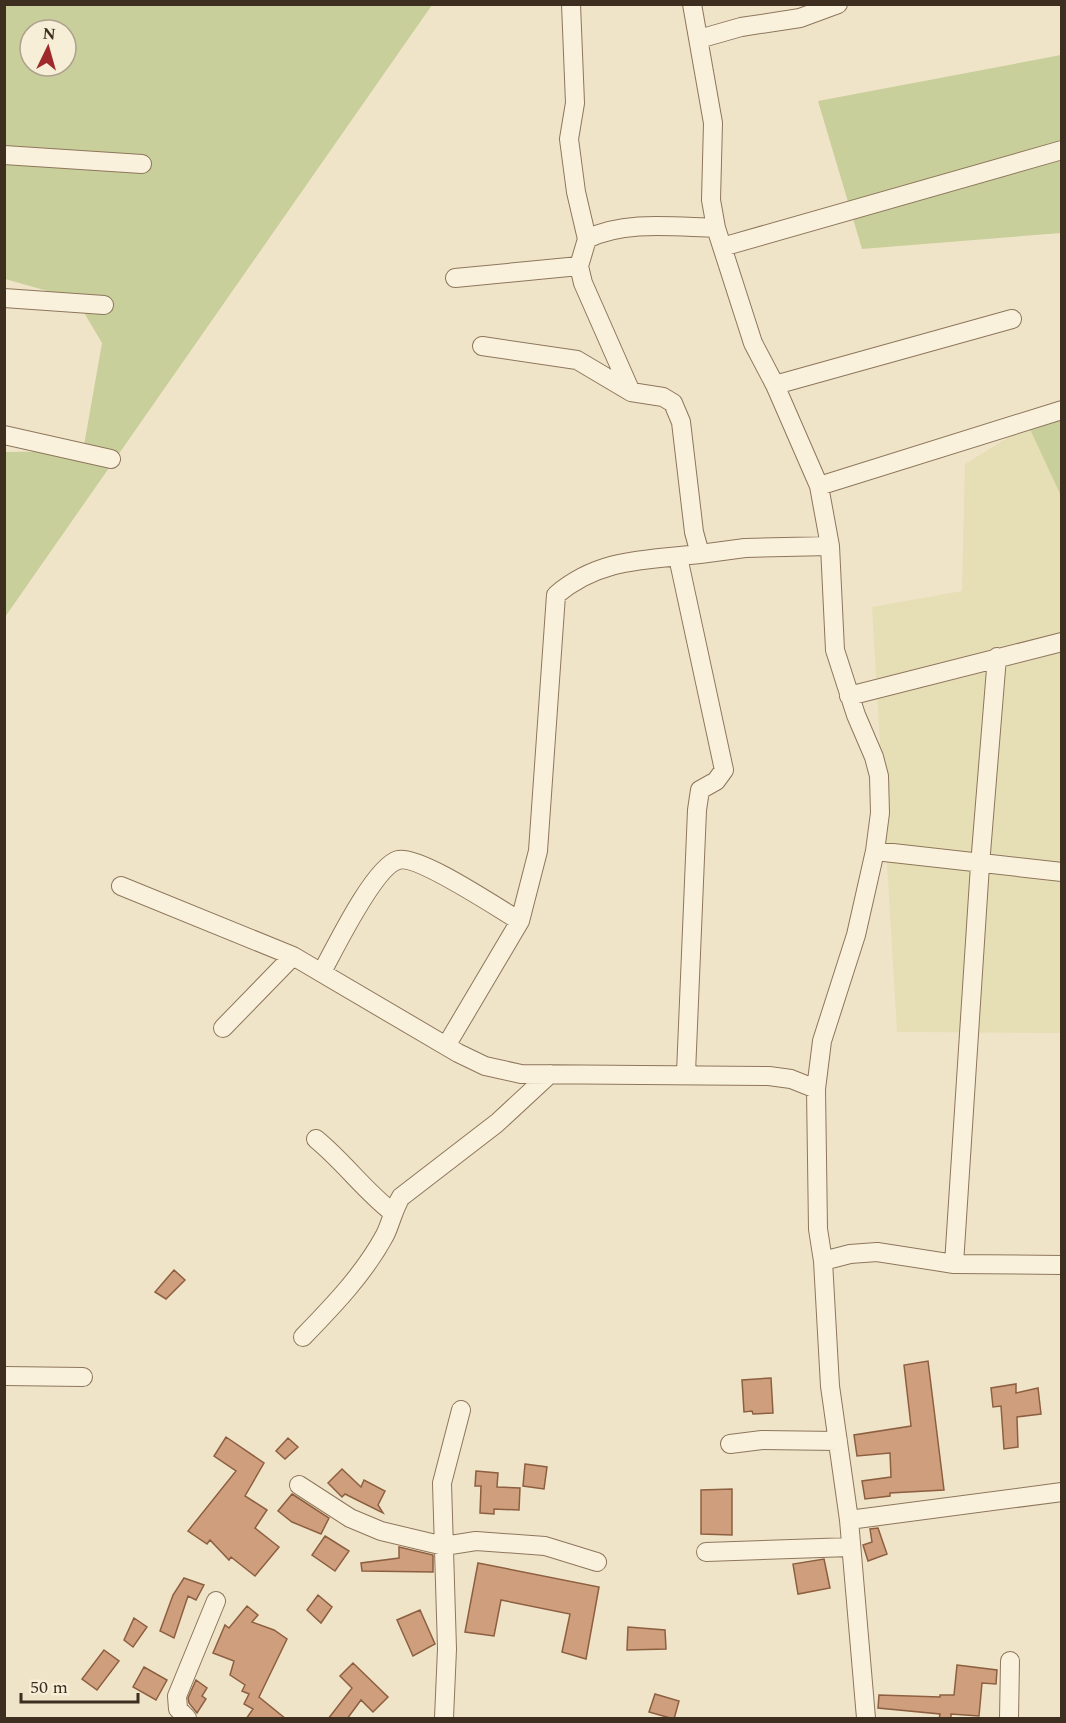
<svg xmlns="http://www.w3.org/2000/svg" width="1066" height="1723" viewBox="0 0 1066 1723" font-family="Spectral,serif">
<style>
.farmland{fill:#e6deb5}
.green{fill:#c9cf9b;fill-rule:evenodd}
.building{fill:#cf9f7d;stroke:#8d5f41;stroke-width:1.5}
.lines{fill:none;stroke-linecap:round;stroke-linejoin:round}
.minor-casing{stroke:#8d765c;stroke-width:20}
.minor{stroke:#faf1dc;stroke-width:18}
</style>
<rect width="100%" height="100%" fill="#f0e4c8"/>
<path class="farmland" d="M 1028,425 L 1061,496 L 1061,1033 L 897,1032 L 872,607 L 962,591 L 965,464 Z"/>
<path class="green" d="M 5,5 L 432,5 L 5,617 L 5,452 L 83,451 L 102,343 L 76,299 L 5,279 ZM 30,30 L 66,30 L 66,66 L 30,66 Z
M 1061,55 L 1061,233 L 862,249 L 818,101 Z
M 1061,403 L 1061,496 L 1028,425 Z"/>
<path class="building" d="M 174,1270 L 185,1280 L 166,1299 L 155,1292 Z
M 928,1361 L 944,1490 L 890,1493 L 890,1496 L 865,1499 L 862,1481 L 891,1477 L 890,1453 L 857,1456 L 854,1435 L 911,1426 L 904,1365 Z
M 771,1378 L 773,1413 L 753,1414 L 752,1411 L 744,1412 L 742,1380 Z
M 1016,1384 L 1016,1393 L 1038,1388 L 1041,1414 L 1017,1417 L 1018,1447 L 1004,1449 L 1001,1406 L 993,1407 L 991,1388 Z
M 226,1437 L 264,1463 L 245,1496 L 267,1510 L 255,1528 L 279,1547 L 255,1576 L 231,1557 L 229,1560 L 210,1540 L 207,1544 L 188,1531 L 236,1471 L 214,1456 Z
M 288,1438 L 298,1447 L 285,1459 L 276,1451 Z
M 525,1464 L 547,1467 L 544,1489 L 523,1486 Z
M 342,1469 L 361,1487 L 364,1480 L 385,1491 L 378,1505 L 383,1513 L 345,1494 L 342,1497 L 328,1483 Z
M 476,1471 L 498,1473 L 497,1487 L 520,1488 L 519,1510 L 494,1509 L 494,1514 L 480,1513 L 481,1486 L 475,1486 Z
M 732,1489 L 732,1535 L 701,1534 L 701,1490 Z
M 292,1494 L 329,1518 L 321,1534 L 292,1522 L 278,1511 Z
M 878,1528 L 887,1554 L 868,1561 L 863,1545 L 872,1542 L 870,1529 Z
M 325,1536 L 349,1551 L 335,1571 L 312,1555 Z
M 399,1547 L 433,1555 L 433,1572 L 362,1571 L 361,1563 L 399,1558 Z
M 824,1559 L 830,1588 L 798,1594 L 793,1564 Z
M 478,1563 L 599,1587 L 586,1659 L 562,1652 L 570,1614 L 501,1600 L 494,1636 L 465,1632 Z
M 184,1578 L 204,1585 L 196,1600 L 188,1596 L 174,1638 L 160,1631 L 173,1595 Z
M 318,1595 L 332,1607 L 321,1623 L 307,1610 Z
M 247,1606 L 258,1615 L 252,1622 L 274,1630 L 287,1639 L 259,1697 L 286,1719 L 246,1719 L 253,1709 L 244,1704 L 249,1694 L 242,1691 L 245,1685 L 230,1675 L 234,1661 L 213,1653 L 225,1625 L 229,1628 Z
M 420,1610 L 435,1644 L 413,1656 L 397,1620 Z
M 134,1618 L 147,1627 L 133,1647 L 124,1640 Z
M 628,1627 L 665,1630 L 666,1649 L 627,1650 Z
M 104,1650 L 119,1661 L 97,1690 L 82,1679 Z
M 353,1663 L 388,1697 L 373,1712 L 361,1700 L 347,1719 L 328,1719 L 352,1688 L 340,1676 Z
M 957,1665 L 997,1670 L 996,1684 L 982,1683 L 979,1716 L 951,1714 L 951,1719 L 939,1719 L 940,1714 L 878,1708 L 879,1695 L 940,1697 L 940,1695 L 954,1695 Z
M 144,1667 L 167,1680 L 156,1700 L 133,1687 Z
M 196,1680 L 207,1688 L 202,1696 L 206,1699 L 197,1713 L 189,1703 L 188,1698 Z
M 655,1694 L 679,1701 L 674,1719 L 649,1712 Z"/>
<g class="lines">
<g class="minor-casing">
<path id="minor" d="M 571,4 L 575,103 L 569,139 L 576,192 L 587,239
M 692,4 L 713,123 L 711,200 L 716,228 L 753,343 L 775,385 L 819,486 L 830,546 L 835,650 L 856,715 L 874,757 L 879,776 L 880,813 L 875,851 L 856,935 L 822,1041 L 816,1089 L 818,1229 L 823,1261 L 830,1386 L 849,1520 L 866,1718
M 699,39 L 741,27 L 800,18 L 838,4
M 4,155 L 142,164
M 722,247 L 1062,150
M 455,278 L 579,266
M 4,298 L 104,305
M 482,346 L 577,360 L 631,392 L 663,397 L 673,403 L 681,422 L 694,532 L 700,554 L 745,548 L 830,546
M 775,385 L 1012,319
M 631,392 L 583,283 L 579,266 L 587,239 C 625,220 675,227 716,228
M 4,435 L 111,459
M 819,486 L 1062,410
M 678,557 L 724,770 L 716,781 L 700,790 L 697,810 L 686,1073
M 849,696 L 1062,642
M 875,851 L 1062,872
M 121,886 L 293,956 L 458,1053 L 485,1066 L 521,1074 L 769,1076 L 791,1079 L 816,1089
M 322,972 C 335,948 374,867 398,860 C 418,854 499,909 520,921
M 223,1028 L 293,956
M 446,1046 L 520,921 L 538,851 L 556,595 C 599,558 646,560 700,554
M 316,1139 C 344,1162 364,1190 392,1212
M 823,1261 L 850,1254 L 877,1252 L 954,1264 L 1062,1265
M 954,1264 L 980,865 L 997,657
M 303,1337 C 333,1306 364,1274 385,1235 C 391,1223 393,1210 401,1197 L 497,1123 L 550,1074
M 4,1376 L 83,1377
M 730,1444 L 762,1440 L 838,1441
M 299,1485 L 350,1518 L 381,1531 L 444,1546 L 476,1541 L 545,1546 L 597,1562
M 849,1520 L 1062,1492
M 706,1552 L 850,1547
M 187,1718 L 178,1709 L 177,1696 L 216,1601
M 444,1718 L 447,1649 L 442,1483 L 461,1410
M 1009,1718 L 1010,1661"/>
</g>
<use href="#minor" class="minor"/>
</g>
<rect width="1066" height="1723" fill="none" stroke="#3d2e20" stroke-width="12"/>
<g transform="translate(48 48) rotate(5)"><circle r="28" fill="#f7eed8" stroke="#ada18e" stroke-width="1.5"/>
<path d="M0-4.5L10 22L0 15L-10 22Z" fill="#9e2a2b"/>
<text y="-9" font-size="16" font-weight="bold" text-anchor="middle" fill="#3d2e20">N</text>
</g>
<path d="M21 1693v9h117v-9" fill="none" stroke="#3d2e20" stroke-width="3"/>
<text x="30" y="1693" font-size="18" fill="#3d2e20" stroke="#f7eed8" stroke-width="4.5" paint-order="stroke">50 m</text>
</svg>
